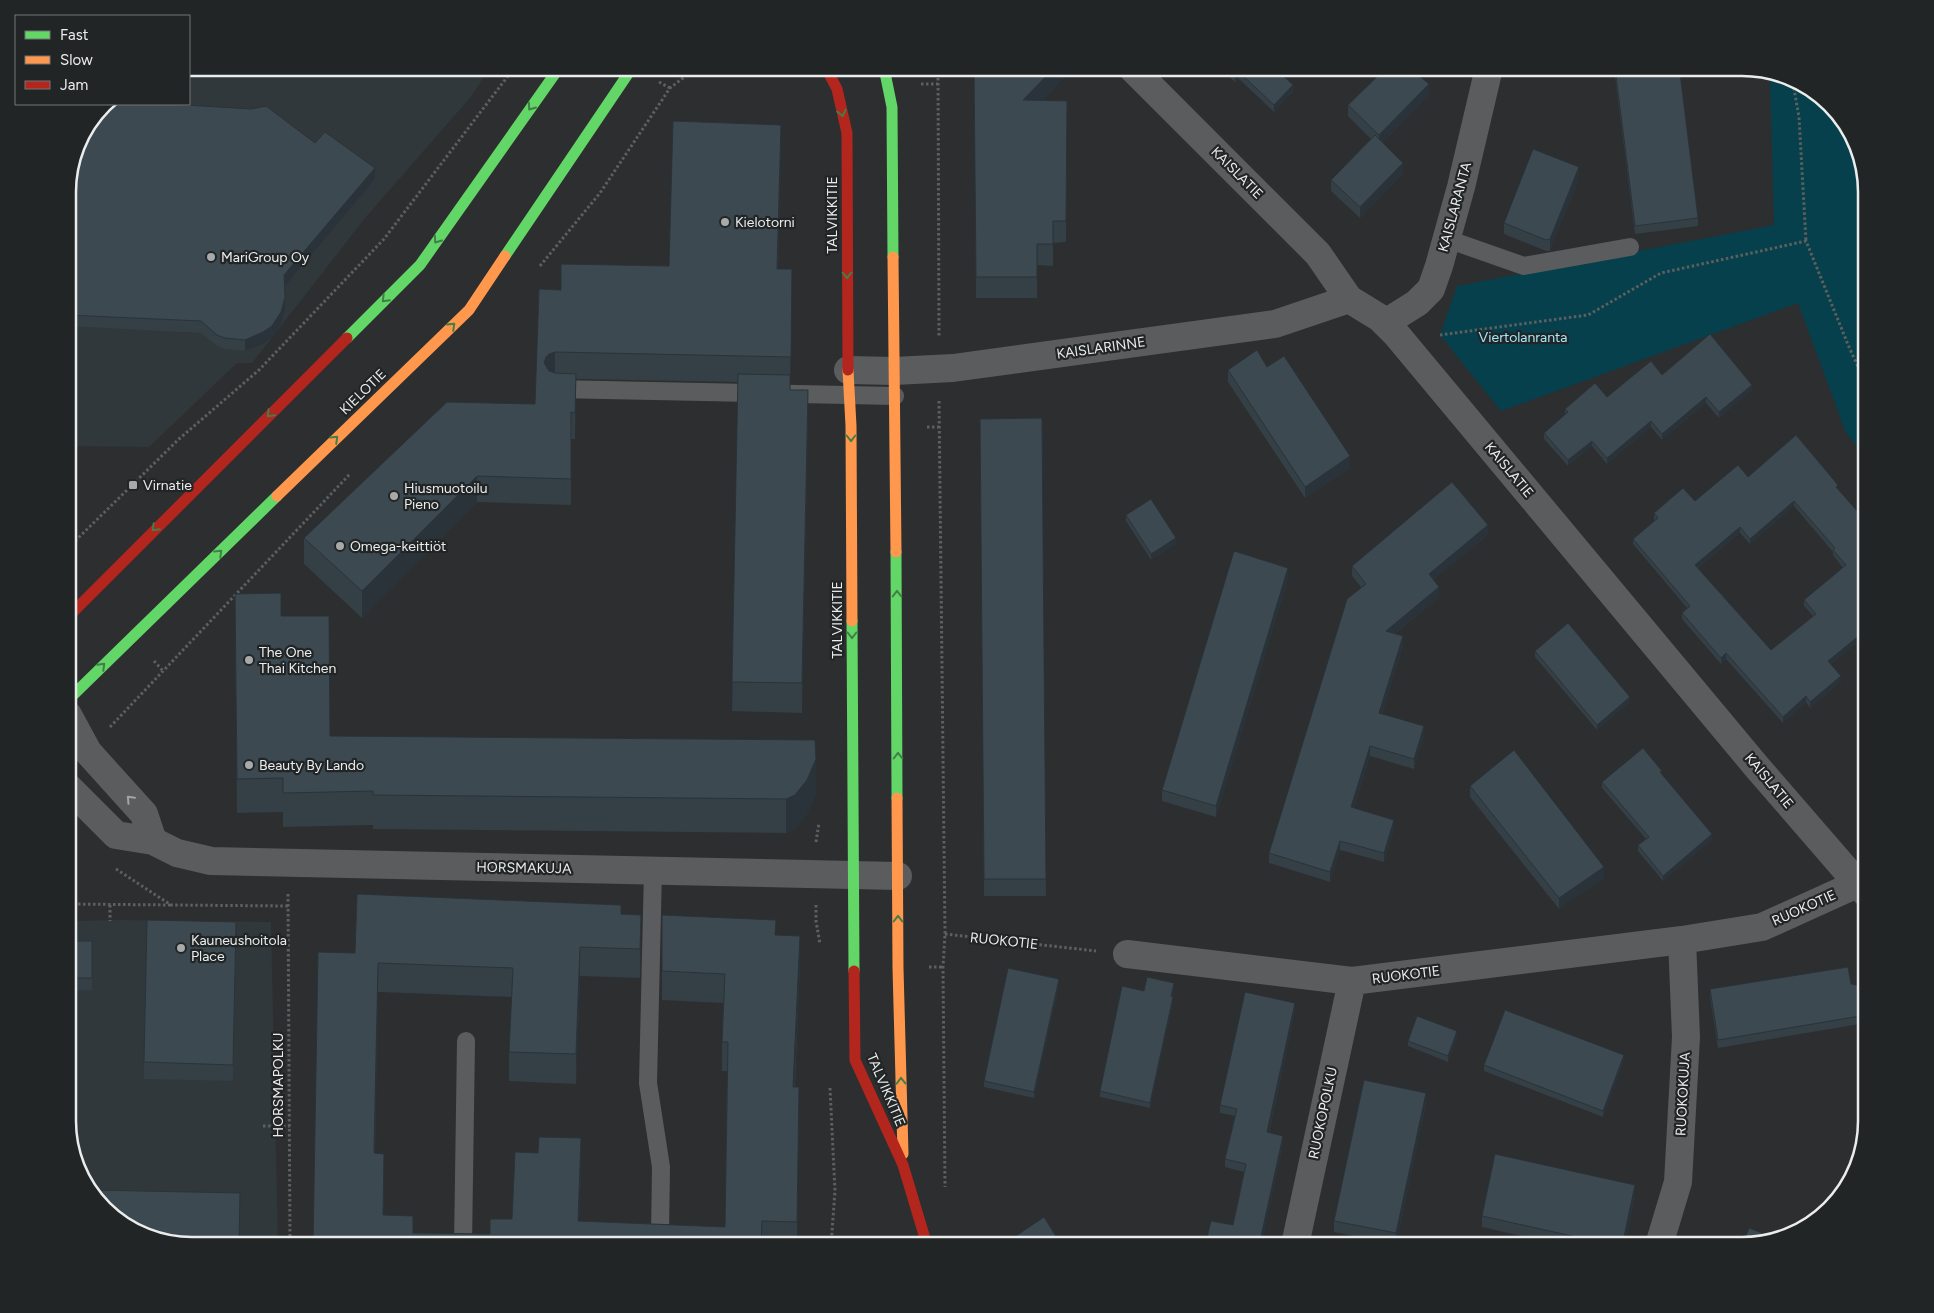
<svg xmlns="http://www.w3.org/2000/svg" width="1934" height="1313" viewBox="0 0 1934 1313" font-family="Figtree,sans-serif">
<style>
.built{fill:#30383b}
.green{fill:#06404c}
.lines{fill:none;stroke-linecap:round;stroke-linejoin:round}
.path{stroke:#5e5f5f;stroke-width:3;stroke-dasharray:2.5 2.5;stroke-linecap:butt}
.lane{stroke:#5b5c5d;stroke-width:18}
.street{stroke:#5b5c5d;stroke-width:28}
.fast{stroke:#63d668;stroke-width:11}
.slow{stroke:#ff974d;stroke-width:11}
.jam{stroke:#b3261e;stroke-width:11}
.wall{fill:#343f46;fill-rule:evenodd}
.shaded-wall{fill:#2a3339}
.building{fill:#3c4951;stroke:#2a3339;fill-rule:evenodd}
.oneway{stroke:#427e47}
.oneway2{stroke:#a3a4a5}
.poi-dot{fill:#a8aaaa;stroke:#222526;stroke-width:2}
.labels{text-anchor:middle;dominant-baseline:central;stroke-width:4.5;stroke-linejoin:round;paint-order:stroke}
.street-label{font-size:14px;fill:#ebeded;stroke:#222526}
.poi-label{font-size:14px;fill:#ebeded;stroke:#222526;text-anchor:start}
.park-label{font-size:14px;fill:#a2e8fc;stroke:#222526}
.rim{fill:none;stroke:#ebeded;stroke-width:2.5}
</style>
<rect width="100%" height="100%" fill="#2d2e2f"/>
<path class="built" d="M 189,68 L 490,68 L 469,99 L 366,217 L 252,363 L 237,363 L 149,447 L 68,446 L 68,184 L 104,104 L 189,104 Z
M 122,920 L 271,922 L 278,1245 L 192,1245 L 123,1224 L 84,1183 L 68,1129 L 68,921 Z"/>
<path class="green" d="M 1770,76 L 1811,89 L 1850,130 L 1866,192 L 1866,456 L 1846,433 L 1798,303 L 1501,411 L 1440,335 L 1457,286 L 1774,225 Z"/>
<g class="lines">
<path class="path" d="M 938,68 L 939,338
M 659,82 L 670,88
M 1793,83 L 1799,117 L 1806,241
M 921,84 L 938,84
M 540,266 L 600,193 L 670,88 L 696,68
M 1440,335 L 1588,315 L 1661,273 L 1806,241 L 1849,347 L 1866,384
M 939,401 L 945,934 L 943,967 L 945,1187
M 927,427 L 940,427
M 68,548 L 179,439 L 259,370 L 384,239 L 514,68
M 154,661 L 164,672
M 110,727 L 350,474
M 816,842 L 819,823
M 116,869 L 171,905 L 288,906
M 288,894 L 290,1245
M 68,904 L 171,905
M 110,905 L 110,921
M 816,905 L 816,921 L 820,944
M 945,934 L 1096,951
M 929,967 L 943,967
M 830,1088 L 835,1191 L 831,1245
M 263,1126 L 290,1126"/>
<path class="lane" d="M 1447,239 L 1524,266 L 1630,247
M 555,389 L 895,396
M 653,870 L 648,1083 L 661,1167 L 660,1234
M 463,1245 L 466,1041"/>
<path class="street" d="M 1132,68 L 1318,254 L 1349,299 L 1380,318 L 1396,334 L 1756,766 L 1866,893
M 1385,323 L 1417,303 L 1431,289 L 1439,266 L 1461,187 L 1489,68
M 848,370 L 894,371 L 953,368 L 1275,324 L 1349,299
M 68,715 L 88,752 L 144,814 L 153,841
M 68,787 L 116,835 L 153,841 L 177,853 L 211,861 L 898,876
M 1127,954 L 1352,981 L 1682,940 L 1762,927 L 1857,884
M 1295,1245 L 1352,981
M 1659,1245 L 1678,1182 L 1686,1037 L 1682,940"/>
<path class="fast" d="M 884,68 L 892,107 L 893,257
M 505,256 L 632,68
M 347,338 L 420,265 L 559,68
M 896,552 L 897,798
M 852,621 L 854,971
M 68,700 L 277,496"/>
<path class="slow" d="M 893,257 L 896,552
M 848,370 L 851,426 L 852,621
M 277,496 L 469,310 L 505,256
M 897,798 L 898,968 L 903,1154"/>
<path class="jam" d="M 826,68 L 837,89 L 847,133 L 848,370
M 68,617 L 347,338
M 854,971 L 855,1060 L 903,1165 L 924,1235 L 924,1245"/>
</g>
<path class="wall" d="M 352,68 L 453,68 L 446,77 L 352,70 Z
M 974,68 L 1073,68 L 1073,69 L 1043,100 L 1067,101 L 1066,242 L 1053,243 L 1053,266 L 1037,265 L 1037,298 L 976,298 Z
M 1220,68 L 1282,68 L 1279,71 L 1293,92 L 1274,112 L 1239,79 L 1235,82 Z
M 1614,68 L 1677,68 L 1698,218 L 1698,226 L 1635,234 Z
M 1429,95 L 1383,142 L 1403,174 L 1360,218 L 1331,191 L 1331,180 L 1371,139 L 1348,116 L 1348,105 Z
M 781,151 L 778,269 L 792,296 L 790,390 L 808,419 L 802,713 L 732,711 L 738,382 L 576,379 L 575,439 L 571,439 L 571,505 L 477,502 L 362,618 L 304,564 L 304,538 L 535,404 L 561,290 L 669,266 Z
M 375,179 L 284,286 L 285,309 L 281,324 L 272,337 L 263,344 L 245,351 L 225,349 L 217,346 L 201,333 L 68,326 L 68,184 Z
M 1579,179 L 1550,251 L 1546,251 L 1504,234 L 1504,223 Z
M 1267,367 L 1350,468 L 1305,498 L 1228,382 L 1228,370 Z
M 1662,375 L 1752,390 L 1719,418 L 1706,403 L 1662,440 L 1651,427 L 1607,464 L 1592,446 L 1568,466 L 1544,439 L 1544,433 L 1565,415 L 1565,409 L 1607,397 Z
M 1042,418 L 1046,896 L 984,896 L 980,419 Z
M 1748,477 L 1838,489 L 1866,521 L 1866,610 L 1864,612 L 1866,615 L 1866,636 L 1831,664 L 1841,682 L 1810,708 L 1806,702 L 1783,723 L 1726,659 L 1721,664 L 1682,619 L 1682,613 L 1687,608 L 1633,544 L 1633,539 L 1655,521 L 1654,519 L 1654,513 L 1695,501 ZM 1794,506 L 1833,552 L 1833,555 L 1843,568 L 1804,600 L 1804,606 L 1813,616 L 1771,650 L 1698,568 L 1740,533 L 1750,544 Z
M 1126,515 L 1176,544 L 1151,560 L 1126,521 Z
M 1488,535 L 1433,580 L 1439,597 L 1395,634 L 1403,646 L 1382,714 L 1424,736 L 1414,769 L 1370,756 L 1354,808 L 1394,830 L 1384,862 L 1340,850 L 1330,882 L 1269,863 L 1269,853 L 1361,587 L 1352,576 L 1352,566 Z
M 1288,579 L 1216,817 L 1162,801 L 1162,790 Z
M 281,616 L 330,736 L 816,794 L 807,814 L 795,829 L 786,833 L 373,829 L 373,825 L 283,827 L 283,812 L 237,813 L 235,628 Z
M 1535,651 L 1630,702 L 1597,730 L 1535,657 Z
M 1866,765 L 1866,791 L 1857,779 L 1857,773 Z
M 1662,775 L 1712,840 L 1663,881 L 1638,851 L 1638,845 L 1646,839 L 1602,788 L 1602,782 Z
M 1470,786 L 1604,878 L 1559,909 L 1470,797 Z
M 621,914 L 641,944 L 640,978 L 580,976 L 576,1084 L 509,1081 L 509,1052 L 512,997 L 378,992 L 375,1153 L 384,1183 L 383,1215 L 413,1233 L 490,1234 L 512,1219 L 581,1167 L 579,1221 L 725,1227 L 727,1071 L 722,1071 L 722,1042 L 723,1003 L 662,1000 L 662,915 L 776,935 L 800,965 L 795,1087 L 799,1116 L 797,1246 L 313,1246 L 355,953 Z
M 236,939 L 233,1081 L 144,1079 L 144,1062 Z
M 68,941 L 92,941 L 92,990 L 72,991 L 73,1108 L 68,1108 Z
M 1059,985 L 1034,1098 L 984,1087 L 984,1081 Z
M 1866,987 L 1866,1023 L 1718,1048 L 1710,997 L 1710,989 Z
M 1174,989 L 1172,996 L 1173,1002 L 1150,1108 L 1100,1097 L 1100,1091 L 1144,991 Z
M 1295,1011 L 1269,1133 L 1283,1144 L 1261,1246 L 1205,1246 L 1233,1225 L 1244,1172 L 1225,1167 L 1225,1159 L 1235,1116 L 1220,1113 L 1220,1105 Z
M 1457,1037 L 1448,1062 L 1408,1046 L 1408,1041 Z
M 1624,1060 L 1603,1117 L 1484,1071 L 1484,1065 Z
M 1866,1062 L 1866,1121 L 1863,1111 L 1859,1110 L 1859,1103 Z
M 1426,1104 L 1396,1245 L 1334,1232 L 1334,1221 Z
M 1635,1196 L 1625,1246 L 1565,1246 L 1482,1227 L 1482,1216 Z"/>
<path class="shaded-wall" d="M 446,68 L 453,68 L 446,77 Z
M 1054,68 L 1073,68 L 1073,69 L 1023,121 L 1023,100 Z
M 1275,68 L 1282,68 L 1275,75 Z
M 1239,72 L 1239,79 L 1235,82 L 1235,75 Z
M 1429,84 L 1429,95 L 1379,146 L 1379,135 Z
M 1293,85 L 1293,92 L 1274,112 L 1274,105 Z
M 781,125 L 781,151 L 777,295 L 777,269 Z
M 1403,163 L 1403,174 L 1360,218 L 1360,207 Z
M 1579,167 L 1579,179 L 1550,251 L 1550,239 Z
M 375,168 L 375,179 L 284,287 L 284,275 Z
M 792,269 L 792,296 L 791,383 L 791,357 Z
M 285,297 L 285,309 L 281,324 L 272,337 L 263,344 L 245,351 L 245,340 Z
M 555,352 L 555,378 L 549,380 L 544,363 L 546,357 L 549,354 Z
M 576,374 L 576,400 L 575,439 L 575,413 Z
M 1752,385 L 1752,390 L 1719,418 L 1719,412 Z
M 808,390 L 808,419 L 802,713 L 802,683 Z
M 1706,397 L 1706,403 L 1662,440 L 1662,434 Z
M 1651,421 L 1651,427 L 1607,464 L 1607,458 Z
M 1592,441 L 1592,446 L 1568,466 L 1568,460 Z
M 1350,456 L 1350,468 L 1305,498 L 1305,487 Z
M 477,476 L 477,502 L 362,618 L 362,591 Z
M 1794,501 L 1794,506 L 1750,544 L 1750,539 Z
M 1488,525 L 1488,535 L 1429,584 L 1429,574 Z
M 1740,527 L 1740,533 L 1695,570 L 1695,565 Z
M 1176,538 L 1176,544 L 1151,560 L 1151,554 Z
M 1288,568 L 1288,579 L 1216,817 L 1216,806 Z
M 1439,587 L 1439,597 L 1386,641 L 1386,631 Z
M 1866,604 L 1866,610 L 1861,614 L 1861,609 Z
M 1866,630 L 1866,636 L 1828,667 L 1828,661 Z
M 1403,636 L 1403,646 L 1379,723 L 1379,713 Z
M 1726,653 L 1726,659 L 1721,664 L 1721,658 Z
M 1841,676 L 1841,682 L 1810,708 L 1810,702 Z
M 1806,696 L 1806,702 L 1783,723 L 1783,717 Z
M 1630,697 L 1630,702 L 1597,730 L 1597,725 Z
M 1424,726 L 1424,736 L 1414,769 L 1414,759 Z
M 1370,746 L 1370,756 L 1351,817 L 1351,807 Z
M 816,759 L 816,794 L 807,814 L 795,829 L 786,833 L 786,799 Z
M 1394,820 L 1394,830 L 1384,862 L 1384,853 Z
M 1712,834 L 1712,840 L 1663,881 L 1663,876 Z
M 1340,841 L 1340,850 L 1330,882 L 1330,872 Z
M 1604,867 L 1604,878 L 1559,909 L 1559,898 Z
M 641,915 L 641,944 L 640,978 L 640,949 Z
M 800,936 L 800,965 L 793,1116 L 793,1087 Z
M 580,947 L 580,976 L 576,1084 L 576,1054 Z
M 378,963 L 378,992 L 374,1182 L 374,1153 Z
M 1059,979 L 1059,985 L 1034,1098 L 1034,1092 Z
M 1174,983 L 1174,989 L 1171,1002 L 1171,996 Z
M 1173,997 L 1173,1002 L 1150,1108 L 1150,1103 Z
M 1295,1003 L 1295,1011 L 1267,1140 L 1267,1132 Z
M 1457,1031 L 1457,1037 L 1448,1062 L 1448,1056 Z
M 1624,1055 L 1624,1060 L 1603,1117 L 1603,1111 Z
M 799,1087 L 799,1116 L 797,1246 L 797,1222 Z
M 1426,1093 L 1426,1104 L 1396,1245 L 1396,1233 Z
M 1283,1136 L 1283,1144 L 1261,1246 L 1259,1246 Z
M 581,1138 L 581,1167 L 578,1246 L 578,1221 Z
M 384,1154 L 384,1183 L 383,1244 L 383,1215 Z
M 1635,1185 L 1635,1196 L 1625,1246 L 1622,1246 Z"/>
<path class="building" d="M 974,68 L 1054,68 L 1023,100 L 1067,101 L 1066,221 L 1053,221 L 1053,244 L 1037,244 L 1037,277 L 976,277 Z
M 1227,68 L 1275,68 L 1293,85 L 1274,105 L 1239,72 L 1235,75 Z
M 1386,68 L 1410,68 L 1429,84 L 1379,135 L 1348,105 Z
M 1615,68 L 1677,68 L 1678,73 L 1680,73 L 1698,218 L 1635,226 Z
M 104,104 L 168,104 L 251,109 L 266,106 L 315,143 L 325,132 L 375,168 L 284,275 L 285,297 L 281,312 L 272,326 L 263,332 L 245,340 L 225,338 L 217,335 L 201,321 L 68,315 L 68,184 L 77,144 Z
M 673,121 L 781,125 L 777,269 L 792,269 L 791,357 L 555,352 L 549,354 L 546,357 L 544,363 L 549,371 L 555,373 L 576,374 L 575,413 L 571,412 L 571,479 L 477,476 L 362,591 L 304,538 L 447,402 L 535,404 L 539,289 L 561,290 L 561,264 L 669,266 Z
M 1375,135 L 1403,163 L 1360,207 L 1331,180 Z
M 1533,149 L 1579,167 L 1550,239 L 1546,240 L 1504,223 Z
M 1710,334 L 1752,385 L 1719,412 L 1706,397 L 1662,434 L 1651,421 L 1607,458 L 1592,441 L 1568,460 L 1544,433 L 1568,412 L 1565,409 L 1595,383 L 1607,397 L 1651,361 L 1662,375 Z
M 1257,350 L 1267,367 L 1284,356 L 1350,456 L 1305,487 L 1228,370 Z
M 738,374 L 790,375 L 790,390 L 808,390 L 802,683 L 732,682 Z
M 1042,418 L 1046,879 L 984,879 L 980,419 Z
M 1796,435 L 1838,485 L 1836,487 L 1866,521 L 1866,604 L 1861,609 L 1866,615 L 1866,630 L 1828,661 L 1841,676 L 1810,702 L 1806,696 L 1783,717 L 1726,653 L 1721,658 L 1682,613 L 1690,606 L 1633,539 L 1658,518 L 1654,513 L 1683,488 L 1695,501 L 1738,465 L 1748,477 ZM 1794,501 L 1835,548 L 1833,550 L 1846,565 L 1804,600 L 1816,614 L 1771,650 L 1695,565 L 1740,527 L 1750,539 Z
M 1452,482 L 1488,525 L 1429,574 L 1439,587 L 1386,631 L 1403,636 L 1379,713 L 1424,726 L 1414,759 L 1370,746 L 1351,807 L 1394,820 L 1384,853 L 1340,841 L 1330,872 L 1269,853 L 1347,599 L 1366,584 L 1352,566 Z
M 1151,499 L 1176,538 L 1151,554 L 1126,515 Z
M 1234,551 L 1288,568 L 1216,806 L 1162,790 Z
M 281,593 L 281,616 L 329,616 L 330,736 L 815,740 L 816,759 L 807,780 L 795,795 L 786,799 L 373,795 L 373,791 L 283,793 L 283,778 L 237,779 L 235,594 Z
M 1568,623 L 1630,697 L 1597,725 L 1535,651 Z
M 1643,748 L 1662,771 L 1660,772 L 1712,834 L 1663,876 L 1638,845 L 1649,837 L 1602,782 Z
M 1514,750 L 1604,867 L 1559,898 L 1470,786 Z
M 1866,765 L 1866,785 L 1857,773 Z
M 357,894 L 621,905 L 621,914 L 641,915 L 640,949 L 580,947 L 576,1054 L 509,1052 L 513,968 L 378,963 L 374,1153 L 384,1154 L 383,1215 L 413,1216 L 413,1233 L 490,1234 L 490,1219 L 512,1219 L 515,1152 L 538,1153 L 539,1137 L 581,1138 L 578,1221 L 725,1227 L 728,1042 L 722,1042 L 725,974 L 662,971 L 662,915 L 776,920 L 775,935 L 800,936 L 793,1087 L 799,1087 L 797,1222 L 762,1221 L 761,1246 L 313,1246 L 318,952 L 355,953 Z
M 147,920 L 236,922 L 233,1065 L 144,1062 Z
M 68,941 L 92,941 L 92,978 L 72,978 L 73,1096 L 68,1096 Z
M 1848,967 L 1851,984 L 1866,987 L 1866,1015 L 1718,1040 L 1710,989 Z
M 1008,968 L 1059,979 L 1034,1092 L 984,1081 Z
M 1147,977 L 1174,983 L 1171,996 L 1173,997 L 1150,1103 L 1100,1091 L 1122,986 L 1144,991 Z
M 1245,992 L 1295,1003 L 1267,1132 L 1283,1136 L 1259,1246 L 1205,1246 L 1211,1221 L 1233,1225 L 1246,1164 L 1225,1159 L 1237,1109 L 1220,1105 Z
M 1505,1010 L 1624,1055 L 1603,1111 L 1484,1065 Z
M 1417,1016 L 1457,1031 L 1448,1056 L 1408,1041 Z
M 1866,1062 L 1866,1121 L 1852,1169 L 1864,1104 L 1859,1103 Z
M 1364,1080 L 1426,1093 L 1396,1233 L 1334,1221 Z
M 1495,1154 L 1635,1185 L 1622,1246 L 1617,1246 L 1482,1216 Z
M 91,1190 L 240,1193 L 239,1246 L 192,1246 L 123,1224 Z
M 1044,1217 L 1062,1246 L 1001,1246 Z
M 1749,1228 L 1775,1238 L 1742,1246 Z"/>
<defs><path id="oneway-chevron" d="M-2-3.5L2.5 0L-2 3.5" fill="none" stroke-width="1.6" stroke-linecap="round" stroke-linejoin="round" transform="scale(1.25)"/></defs>
<g class="oneway">
<use href="#oneway-chevron" transform="translate(531 107) rotate(125)"/>
<use href="#oneway-chevron" transform="translate(842 113) rotate(77)"/>
<use href="#oneway-chevron" transform="translate(437 240) rotate(125)"/>
<use href="#oneway-chevron" transform="translate(847 275) rotate(90)"/>
<use href="#oneway-chevron" transform="translate(385 299) rotate(135)"/>
<use href="#oneway-chevron" transform="translate(452 326) rotate(-44)"/>
<use href="#oneway-chevron" transform="translate(270 414) rotate(135)"/>
<use href="#oneway-chevron" transform="translate(851 438) rotate(90)"/>
<use href="#oneway-chevron" transform="translate(335 439) rotate(-44)"/>
<use href="#oneway-chevron" transform="translate(155 528) rotate(135)"/>
<use href="#oneway-chevron" transform="translate(219 553) rotate(-44)"/>
<use href="#oneway-chevron" transform="translate(897 594) rotate(-90)"/>
<use href="#oneway-chevron" transform="translate(852 635) rotate(90)"/>
<use href="#oneway-chevron" transform="translate(102 666) rotate(-45)"/>
<use href="#oneway-chevron" transform="translate(898 756) rotate(-90)"/>
<use href="#oneway-chevron" transform="translate(898 919) rotate(-90)"/>
<use href="#oneway-chevron" transform="translate(901 1081) rotate(-91)"/>
</g>
<use class="oneway2" href="#oneway-chevron" transform="translate(130 799) rotate(-133)"/>
<g class="poi-dot">
<circle cx="725" cy="222" r="5"/>
<circle cx="211" cy="257" r="5"/>
<rect x="128" y="480" width="10" height="10" rx="2.5"/>
<circle cx="394" cy="496" r="5"/>
<circle cx="340" cy="546" r="5"/>
<circle cx="249" cy="660" r="5"/>
<circle cx="249" cy="765" r="5"/>
<circle cx="181" cy="948" r="5"/>
</g>
<g class="labels">
<g class="street-label">
<text transform="translate(1237 173) rotate(45)">KAISLATIE</text>
<text transform="translate(1455 207) rotate(-75)">KAISLARANTA</text>
<text transform="translate(832 215) rotate(-90)">TALVIKKITIE</text>
<text transform="translate(1101 348) rotate(-8)">KAISLARINNE</text>
<text transform="translate(363 392) rotate(-44)">KIELOTIE</text>
<text transform="translate(1509 470) rotate(50)">KAISLATIE</text>
<text transform="translate(837 620) rotate(-90)">TALVIKKITIE</text>
<text transform="translate(1769 781) rotate(50)">KAISLATIE</text>
<text transform="translate(524 868) rotate(1)">HORSMAKUJA</text>
<text transform="translate(1804 908) rotate(-24)">RUOKOTIE</text>
<text transform="translate(1004 941) rotate(6)">RUOKOTIE</text>
<text transform="translate(1406 975) rotate(-7)">RUOKOTIE</text>
<text transform="translate(278 1085) rotate(-90)">HORSMAPOLKU</text>
<text transform="translate(886 1090) rotate(67)">TALVIKKITIE</text>
<text transform="translate(1683 1094) rotate(-87)">RUOKOKUJA</text>
<text transform="translate(1323 1113) rotate(-78)">RUOKOPOLKU</text>
</g>
<g class="poi-label">
<text x="735" y="222">Kielotorni</text>
<text x="221" y="257">MariGroup Oy</text>
<text x="143" y="485">Virnatie</text>
<text x="404" y="488">Hiusmuotoilu<tspan x="404" dy="16">Pieno</tspan></text>
<text x="350" y="546">Omega-keittiöt</text>
<text x="259" y="652">The One<tspan x="259" dy="16">Thai Kitchen</tspan></text>
<text x="259" y="765">Beauty By Lando</text>
<text x="191" y="940">Kauneushoitola<tspan x="191" dy="16">Place</tspan></text>
</g>
<g class="park-label">
<text x="1523" y="337">Viertolanranta</text>
</g>
</g>
<path d="M0 0H1934V1313H0ZM192 76H1742A116 116 0 0 1 1858 192V1121A116 116 0 0 1 1742 1237H192A116 116 0 0 1 76 1121V192A116 116 0 0 1 192 76Z" fill="#222526" fill-rule="evenodd"/>
<path class="rim" d="M192 76H1742A116 116 0 0 1 1858 192V1121A116 116 0 0 1 1742 1237H192A116 116 0 0 1 76 1121V192A116 116 0 0 1 192 76Z"/>
<rect x="15" y="15" width="175" height="90" fill="#222526" stroke="#727576"/>
<rect x="25" y="31" width="25" height="8" fill="#63d668" stroke="#727576"/>
<text x="60" y="40" font-size="15" fill="#ebeded">Fast</text>
<rect x="25" y="56" width="25" height="8" fill="#ff974d" stroke="#727576"/>
<text x="60" y="65" font-size="15" fill="#ebeded">Slow</text>
<rect x="25" y="81" width="25" height="8" fill="#b3261e" stroke="#727576"/>
<text x="60" y="90" font-size="15" fill="#ebeded">Jam</text>
</svg>
